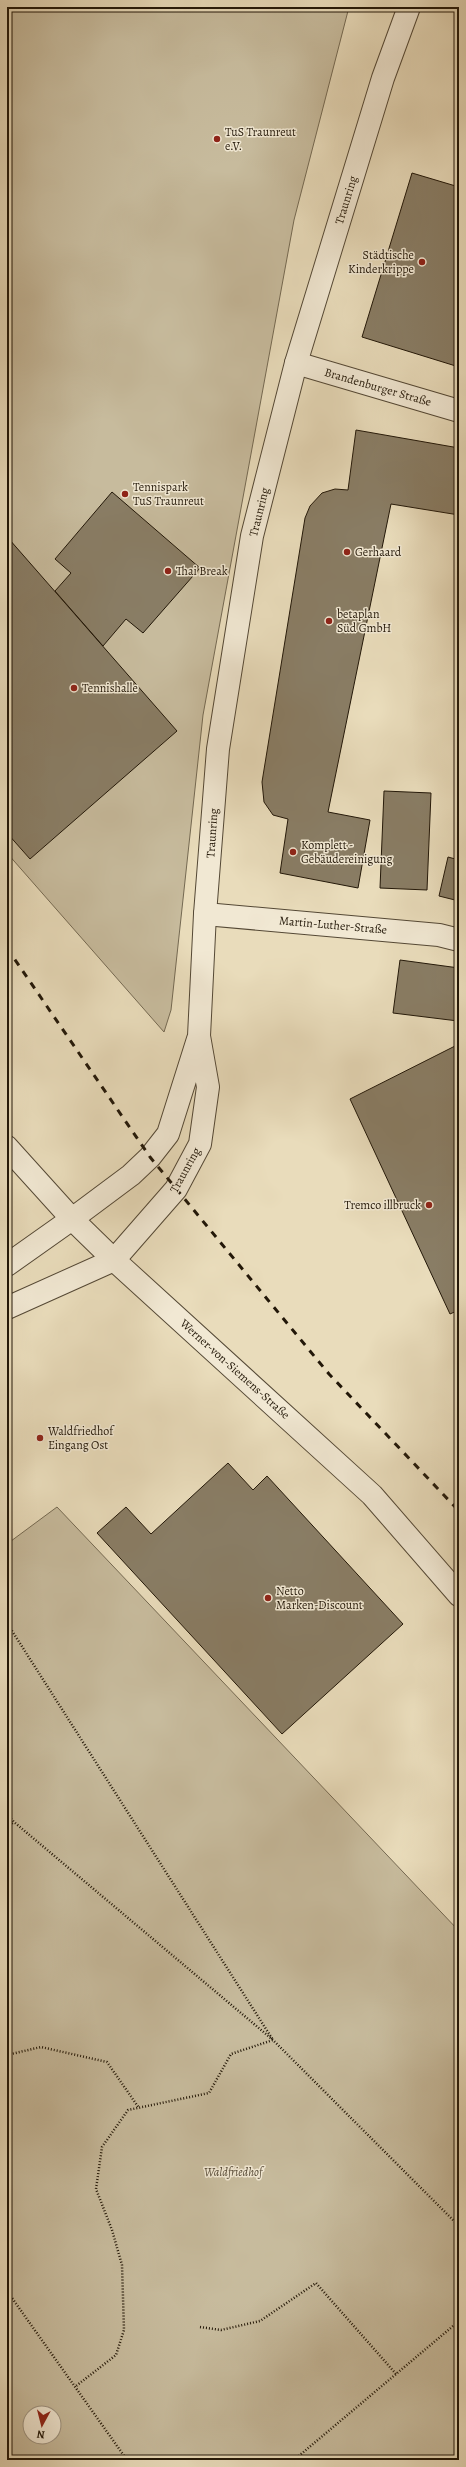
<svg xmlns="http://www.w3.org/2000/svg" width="466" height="2467" viewBox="0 0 466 2467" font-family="Alegreya,serif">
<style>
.green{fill:#c7bb9d;stroke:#746952;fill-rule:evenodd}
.building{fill:#897d65;stroke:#221708}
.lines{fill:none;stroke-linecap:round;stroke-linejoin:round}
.minor-casing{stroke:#544835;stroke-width:24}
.tertiary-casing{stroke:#544835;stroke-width:24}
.path{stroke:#221708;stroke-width:2.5;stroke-dasharray:1 2;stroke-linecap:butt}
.minor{stroke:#f1e8d3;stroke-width:22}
.tertiary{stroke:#f1e8d3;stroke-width:22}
.rail{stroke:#221708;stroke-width:3;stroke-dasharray:7 7;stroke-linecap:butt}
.poi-dot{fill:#8f2418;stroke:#f1e8d3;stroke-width:1.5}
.labels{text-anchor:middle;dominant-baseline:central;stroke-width:3;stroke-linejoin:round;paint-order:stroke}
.poi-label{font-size:12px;fill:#221708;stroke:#f1e8d3;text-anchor:start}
.street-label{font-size:12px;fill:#221708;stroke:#f1e8d3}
.park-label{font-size:12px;font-style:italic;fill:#544835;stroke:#f1e8d3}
</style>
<rect width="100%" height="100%" fill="#e9dcbb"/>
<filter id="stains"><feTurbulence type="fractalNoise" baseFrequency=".005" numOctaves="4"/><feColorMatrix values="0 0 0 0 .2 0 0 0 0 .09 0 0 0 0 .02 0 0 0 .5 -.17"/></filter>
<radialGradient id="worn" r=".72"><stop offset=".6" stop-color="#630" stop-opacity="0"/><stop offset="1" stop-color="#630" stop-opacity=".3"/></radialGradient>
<path class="green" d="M 7,7 L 349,7 L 294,220 L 203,715 L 171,1010 L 164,1032 L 7,853 Z
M 57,1507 L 459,1931 L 459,2460 L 7,2460 L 7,1544 ZM 30,2413 L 54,2413 L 54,2437 L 30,2437 Z"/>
<path class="building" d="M 412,173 L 459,187 L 459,367 L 362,337 Z
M 356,430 L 459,448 L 459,515 L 391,504 L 328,812 L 370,820 L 358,888 L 280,873 L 288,819 L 273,815 L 264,802 L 262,782 L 305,518 L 310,506 L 322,493 L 335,489 L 348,490 Z
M 112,492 L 200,568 L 143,633 L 126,619 L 103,646 L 55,591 L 71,573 L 55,559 Z
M 9,539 L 177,731 L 30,859 L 7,833 Z
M 384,791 L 431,793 L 427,890 L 380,888 Z
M 448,857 L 459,860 L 459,901 L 439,896 Z
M 400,960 L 459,968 L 458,1021 L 393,1013 Z
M 459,1044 L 459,1310 L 450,1314 L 350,1099 Z
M 228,1463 L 253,1490 L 267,1476 L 403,1624 L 282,1734 L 97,1533 L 126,1507 L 151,1534 Z"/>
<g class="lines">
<g class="minor-casing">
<path id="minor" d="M 296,363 L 459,411
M 205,914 L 439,935 L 459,940
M 7,1265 L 72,1219
M 7,1308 L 114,1260"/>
</g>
<g class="tertiary-casing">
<path id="tertiary" d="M 7,1147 L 72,1219 L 114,1260 L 372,1495 L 459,1595
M 72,1219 L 131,1175 L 150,1157 L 168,1134 L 198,1039
M 114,1260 L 176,1189 L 200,1144 L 208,1087 L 199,1036 L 205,914 L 218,749 L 252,536 L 296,363 L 383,78 L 409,7"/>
</g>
<path class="path" d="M 7,1623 L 273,2040 L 231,2054 L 209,2093 L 128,2110 L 102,2147 L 96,2189 L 112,2230 L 122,2265 L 124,2330 L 116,2355 L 76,2386
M 7,1814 L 14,1822 L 273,2040 L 459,2226
M 7,1827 L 14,1822
M 7,2055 L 41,2047 L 107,2062 L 139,2108
M 7,2291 L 127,2460
M 200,2327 L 221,2330 L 260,2321 L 316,2283 L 396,2374
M 294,2460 L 459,2321"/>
<use href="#minor" class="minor"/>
<use href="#tertiary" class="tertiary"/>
<path class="rail" d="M 7,948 L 150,1157 L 329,1374 L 459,1511"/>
</g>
<g class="poi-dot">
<circle cx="217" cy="139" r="4"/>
<circle cx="422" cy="262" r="4"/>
<circle cx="125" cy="494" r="4"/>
<circle cx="347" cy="552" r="4"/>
<circle cx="168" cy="571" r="4"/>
<circle cx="329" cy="621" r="4"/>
<circle cx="74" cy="688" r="4"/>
<circle cx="293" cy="852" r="4"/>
<circle cx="429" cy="1205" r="4"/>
<circle cx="40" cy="1438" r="4"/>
<circle cx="268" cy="1598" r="4"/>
</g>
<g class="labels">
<g class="poi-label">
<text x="225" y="132">TuS Traunreut<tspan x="225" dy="14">e.V.</tspan></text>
<text x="414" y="255" text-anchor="end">Städtische<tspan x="414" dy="14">Kinderkrippe</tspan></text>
<text x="133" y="487">Tennispark<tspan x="133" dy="14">TuS Traunreut</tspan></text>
<text x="355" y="552">Gerhaard</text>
<text x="176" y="571">Thai Break</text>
<text x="337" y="614">betaplan<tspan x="337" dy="14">Süd GmbH</tspan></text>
<text x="82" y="688">Tennishalle</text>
<text x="301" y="845">Komplett -<tspan x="301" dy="14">Gebäudereinigung</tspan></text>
<text x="421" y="1205" text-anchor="end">Tremco illbruck</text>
<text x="48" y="1431">Waldfriedhof<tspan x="48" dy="14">Eingang Ost</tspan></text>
<text x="276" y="1591">Netto<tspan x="276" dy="14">Marken-Discount</tspan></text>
</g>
<g class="street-label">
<text transform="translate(346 200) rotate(-73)">Traunring</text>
<text transform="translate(378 387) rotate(16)">Brandenburger Straße</text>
<text transform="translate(259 512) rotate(-76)">Traunring</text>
<text transform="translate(212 833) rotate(-86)">Traunring</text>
<text transform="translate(333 925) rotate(5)">Martin-Luther-Straße</text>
<text transform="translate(185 1170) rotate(-61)">Traunring</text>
<text transform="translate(235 1369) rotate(42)">Werner-von-Siemens-Straße</text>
</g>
<g class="park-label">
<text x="233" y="2172">Waldfriedhof</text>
</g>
</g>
<rect width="466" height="2467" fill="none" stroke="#e9dcbb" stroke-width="24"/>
<rect x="8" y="8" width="450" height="2451" fill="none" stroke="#221708" stroke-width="2"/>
<rect x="12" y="12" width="442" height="2443" fill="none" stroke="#221708"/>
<g transform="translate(42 2425) rotate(187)"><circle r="19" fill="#f1e8d3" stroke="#9e9482"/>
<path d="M0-3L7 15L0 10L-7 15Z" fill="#8f2418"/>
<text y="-6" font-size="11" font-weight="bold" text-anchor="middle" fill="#221708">N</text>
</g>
<rect width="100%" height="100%" filter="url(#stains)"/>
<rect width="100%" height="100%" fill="url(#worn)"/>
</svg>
